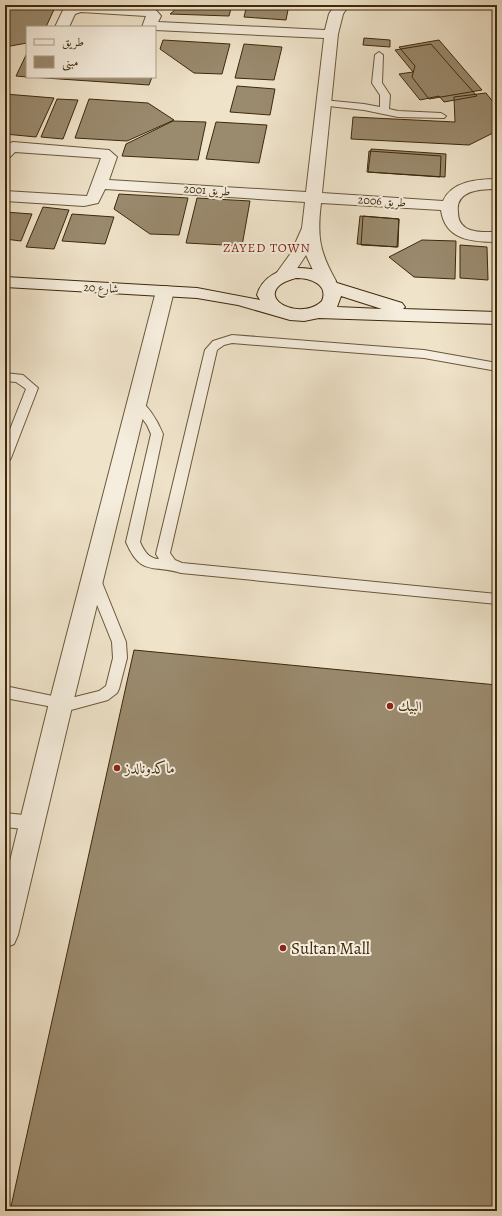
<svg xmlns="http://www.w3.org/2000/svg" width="502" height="1216" viewBox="0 0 502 1216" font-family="Alegreya,Amiri,serif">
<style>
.building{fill:#9a8a6e;stroke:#3e290a}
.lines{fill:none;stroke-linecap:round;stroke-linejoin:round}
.lane-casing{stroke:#6a583a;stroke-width:2}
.street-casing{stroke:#6a583a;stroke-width:2}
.secondary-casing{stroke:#3e290a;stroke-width:2}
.lane{fill:#f5eddd;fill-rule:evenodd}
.street{fill:#f5eddd;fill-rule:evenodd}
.secondary{fill:#f5eddd;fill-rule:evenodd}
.poi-dot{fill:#8f2418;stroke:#f5eddd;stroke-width:1.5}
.labels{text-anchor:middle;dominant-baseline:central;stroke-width:4;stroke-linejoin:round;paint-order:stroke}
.far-street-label{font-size:12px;fill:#3e290a;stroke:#f5eddd}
.far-neighbourhood-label{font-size:13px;letter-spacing:1px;fill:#7a1f14;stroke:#f5eddd}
.poi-label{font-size:14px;fill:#3e290a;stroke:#f5eddd;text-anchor:start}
.near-poi-label{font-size:17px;fill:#3e290a;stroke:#f5eddd;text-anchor:start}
</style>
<rect width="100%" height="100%" fill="#efe3ca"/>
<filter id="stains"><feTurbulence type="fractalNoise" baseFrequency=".005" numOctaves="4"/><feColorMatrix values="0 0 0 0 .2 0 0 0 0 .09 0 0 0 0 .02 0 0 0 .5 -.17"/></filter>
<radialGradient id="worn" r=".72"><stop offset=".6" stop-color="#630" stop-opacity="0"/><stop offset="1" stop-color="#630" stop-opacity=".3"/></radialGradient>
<path class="building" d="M 5,5 L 56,5 L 46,27 L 27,27 L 27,43 L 5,47 Z
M 181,5 L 232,5 L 229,16 L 170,14 Z
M 247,5 L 289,5 L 286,20 L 244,17 Z
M 364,38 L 390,40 L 390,47 L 363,45 Z
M 163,40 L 230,44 L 222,74 L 194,73 L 160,49 Z
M 439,40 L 482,90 L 429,99 L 412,77 L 415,66 L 399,47 Z
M 244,44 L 282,47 L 274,80 L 235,78 Z
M 431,44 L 458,75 L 477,96 L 444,102 L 439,96 L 420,100 L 399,74 L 413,72 L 395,50 Z
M 27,53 L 27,77 L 16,76 Z
M 30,77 L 152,77 L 149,85 Z
M 237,86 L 275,89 L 270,115 L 230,112 Z
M 486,93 L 497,107 L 497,131 L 469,145 L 351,139 L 353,117 L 455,122 L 454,97 Z
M 5,94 L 54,98 L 36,137 L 5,134 Z
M 57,99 L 78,100 L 63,139 L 41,137 Z
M 89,99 L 148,103 L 174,120 L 127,141 L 75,138 Z
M 173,121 L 206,122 L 198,160 L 122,156 L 126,144 Z
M 216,122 L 267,125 L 259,163 L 206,159 Z
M 497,140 L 497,156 L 493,156 L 493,142 Z
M 371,149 L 446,154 L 445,177 L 368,172 Z
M 369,151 L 441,156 L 440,177 L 367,172 Z
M 119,194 L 188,198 L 179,235 L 150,234 L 114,209 Z
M 197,198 L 250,201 L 242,246 L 186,243 Z
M 43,207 L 69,210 L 54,249 L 26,247 Z
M 5,212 L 32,214 L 21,241 L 5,239 Z
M 72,214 L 114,217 L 105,244 L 62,241 Z
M 360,216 L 399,219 L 397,247 L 357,244 Z
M 363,216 L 399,219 L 398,247 L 361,245 Z
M 422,240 L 456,241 L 455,279 L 414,277 L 389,257 Z
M 460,245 L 487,247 L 488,280 L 460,278 Z
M 493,253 L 497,254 L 497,281 L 493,281 Z
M 134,650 L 497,685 L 497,1211 L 10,1211 Z"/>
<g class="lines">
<g class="lane-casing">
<path id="lane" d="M 379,52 L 383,55 L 382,83 L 390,95 L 389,109 L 398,111 L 441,113 L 446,116 L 444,118 L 398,117 L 364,110 L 320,105 L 318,103 L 320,101 L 323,100 L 364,104 L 380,107 L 380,95 L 372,83 L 375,55 Z
M 232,335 L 424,350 L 497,363 L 497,371 L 424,358 L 232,343 L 224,345 L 217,350 L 170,553 L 175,560 L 182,563 L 497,594 L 497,604 L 181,573 C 153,564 141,577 126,542 L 151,434 L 147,425 L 131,403 L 133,400 C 145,397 159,424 163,434 L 140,542 C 144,551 149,559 159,559 L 156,554 L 205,350 L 213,341 Z
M 5,373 L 23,375 L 38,388 L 11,458 L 9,461 L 5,462 L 5,442 L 26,389 L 16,382 L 5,381 Z
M 94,575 L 99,576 L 101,580 L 126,642 L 127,658 L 119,689 L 117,693 L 108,700 L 60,713 L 55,711 L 53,707 L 5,698 L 5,686 L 67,699 L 99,691 L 106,686 L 113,658 L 112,642 L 87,580 L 89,576 Z
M 5,813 L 33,816 L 39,818 L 41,823 L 39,828 L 33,830 L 5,827 Z"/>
</g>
<g class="street-casing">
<path id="street" d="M 77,5 L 150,8 L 155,9 L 161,16 L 158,22 L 325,30 L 329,14 L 335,5 L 349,5 L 343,14 L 338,34 L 322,193 L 443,201 C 452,181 478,179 497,179 L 497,189 C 481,189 455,190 458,212 C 458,219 460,224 466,228 C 475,233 487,232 497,232 L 497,242 C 472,242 445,240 441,210 L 321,203 C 317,236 319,251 336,281 L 333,285 L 327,286 L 321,285 L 318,281 L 306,255 L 290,279 L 284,280 L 278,279 L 275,275 L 291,253 L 302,228 L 305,202 L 105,189 L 98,203 L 84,206 L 5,201 L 5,191 L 87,196 L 101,158 L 15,152 L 10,157 L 5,159 L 5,145 L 13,142 L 109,150 L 117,157 L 109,180 L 306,192 L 324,38 L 155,30 L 155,27 L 142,27 L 146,16 L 81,12 L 75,14 L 69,27 L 55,27 L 64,8 Z
M 165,286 L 171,287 L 174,291 L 72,707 L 18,935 L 14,944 L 5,948 L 5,881 L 48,707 L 156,291 L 159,287 Z"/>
</g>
<g class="secondary-casing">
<path id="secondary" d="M 298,268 C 312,268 328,271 337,283 L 402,303 L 405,307 L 403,309 L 497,312 L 497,324 L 319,318 L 304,321 L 290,320 L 238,305 L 197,298 L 5,287 L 5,277 L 197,288 L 260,300 L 257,295 C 262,277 280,268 298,268 ZM 296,278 C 310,278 329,284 322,301 C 304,319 265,304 277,288 C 281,282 290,280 296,278 ZM 341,296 L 382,309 L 337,307 Z"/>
</g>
<use href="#lane" class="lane"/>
<use href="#street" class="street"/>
<use href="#secondary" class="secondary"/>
</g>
<g class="poi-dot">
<circle cx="390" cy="706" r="4"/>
<circle cx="117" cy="768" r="4"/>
<circle cx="283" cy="948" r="4"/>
</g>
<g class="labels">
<g class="far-street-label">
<text transform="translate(207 190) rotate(4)">طريق 2001</text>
<text transform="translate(382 201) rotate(4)">طريق 2006</text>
<text transform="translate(101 288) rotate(3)">شارع 20</text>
</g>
<g class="far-neighbourhood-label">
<text x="267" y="247">ZAYED TOWN</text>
</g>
<g class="poi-label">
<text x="398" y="706">البيك</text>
<text x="125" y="768">ماكدونالدز</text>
</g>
<g class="near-poi-label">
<text x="291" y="948">Sultan Mall</text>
</g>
</g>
<rect width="502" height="1216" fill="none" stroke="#efe3ca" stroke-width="20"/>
<rect x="6" y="6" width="490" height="1204" fill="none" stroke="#3e290a" stroke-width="2"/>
<rect x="10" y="10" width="482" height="1196" fill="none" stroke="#3e290a"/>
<rect x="26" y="26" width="130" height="52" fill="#f5eddd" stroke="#ac9f89"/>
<rect x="34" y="39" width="20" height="6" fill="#f5eddd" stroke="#ac9f89"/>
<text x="62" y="46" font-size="12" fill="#3e290a">طريق</text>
<rect x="34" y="56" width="20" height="12" fill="#9a8a6e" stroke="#ac9f89"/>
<text x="62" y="66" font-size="12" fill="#3e290a">مبنى</text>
<rect width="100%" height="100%" filter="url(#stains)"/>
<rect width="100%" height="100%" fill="url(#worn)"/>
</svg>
